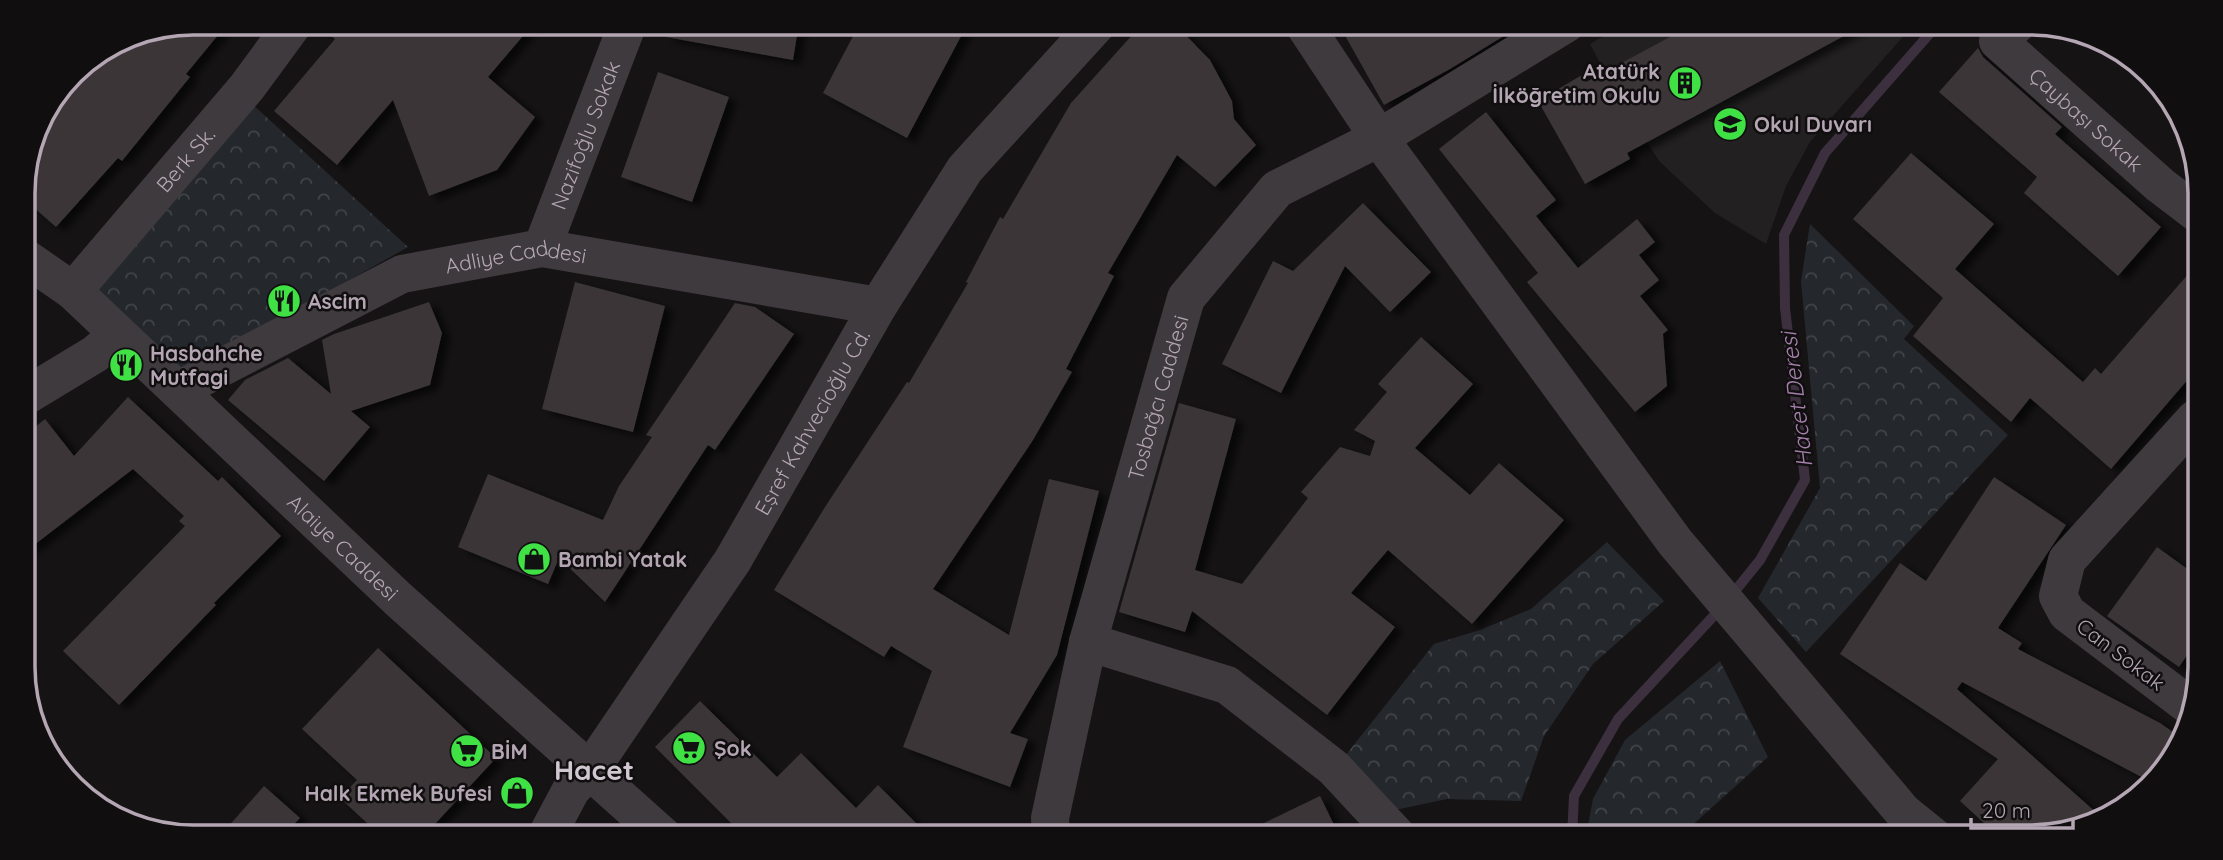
<svg xmlns="http://www.w3.org/2000/svg" width="2223" height="860" viewBox="0 0 2223 860" font-family="Quicksand,sans-serif">
<style>
.built{fill:#222021}
.forest{fill:url(#forest-crowns)}
.lines{fill:none;stroke-linecap:round;stroke-linejoin:round}
.stream{stroke:#3c303e;stroke-width:10}
.building{fill:#3a3539;filter:url(#shadow)}
.minor{stroke:#3f3a3e;stroke-width:38}
.labels{text-anchor:middle;dominant-baseline:central;stroke-width:5;stroke-linejoin:round;paint-order:stroke}
.poi-label{font-size:21px;font-weight:bold;fill:#b4a6b3;stroke:#100e0f;text-anchor:start}
.street-label{font-size:21px;fill:#b4a6b3;stroke:#100e0f}
.water-label{font-size:23px;font-style:italic;fill:#a580ac;stroke:#100e0f}
.district-label{font-size:28px;font-weight:bold;fill:#d0c7d0;stroke:#100e0f}
.rim{fill:none;stroke:#b4a6b3;stroke-width:3.5}
</style>
<defs>
<pattern id="forest-crowns" width="20" height="18" patternUnits="userSpaceOnUse" patternTransform="scale(1.75)"><rect width="20" height="18" fill="#24282c"/><path d="M2 6a3 3 0 1 1 6 0M12 15a3 3 0 1 1 6 0" fill="none" stroke="#414448"/></pattern>
<filter id="shadow"><feDropShadow dx="8" dy="4.5" stdDeviation="3.5" flood-color="#0009"/></filter>
</defs>
<rect width="100%" height="100%" fill="#151314"/>
<path class="built" d="M 1626,23 L 1915,23 L 1810,142 L 1786,186 L 1766,244 L 1715,213 L 1660,162 L 1622,105 L 1590,44 Z"/>
<path class="forest" d="M 251,103 L 408,247 L 180,375 L 89,287 Z
M 1810,224 L 1914,326 L 1904,339 L 2008,435 L 1806,652 L 1758,598 L 1820,488 L 1801,281 Z
M 1607,542 L 1664,601 L 1593,664 L 1544,736 L 1521,801 L 1447,799 L 1395,810 L 1345,756 L 1434,644 L 1480,630 L 1531,609 Z
M 1720,661 L 1768,757 L 1679,837 L 1586,837 L 1593,799 L 1625,740 Z"/>
<g class="lines">
<path class="stream" d="M 1731,596 L 1760,560 L 1805,480 L 1785,308 L 1784,235 L 1825,153 L 1939,23
M 1572,837 L 1574,796 L 1618,719 L 1721,608"/>
</g>
<path class="building" d="M 193,23 L 228,23 L 186,74 L 190,77 L 122,161 L 118,158 L 56,227 L 23,198 L 23,181 L 40,117 L 80,65 L 128,36 Z
M 316,23 L 534,23 L 488,77 L 535,117 L 497,170 L 429,196 L 393,100 L 337,165 L 274,111 L 335,39 Z
M 667,23 L 799,23 L 793,60 L 666,37 Z
M 860,23 L 968,23 L 907,138 L 823,93 Z
M 1143,23 L 1174,23 L 1210,60 L 1232,101 L 1234,119 L 1256,145 L 1215,187 L 1177,155 L 1108,273 L 1114,276 L 1066,369 L 1072,372 L 1033,440 L 933,589 L 1009,635 L 1049,479 L 1099,491 L 1057,655 L 1010,733 L 1028,739 L 1010,787 L 903,747 L 932,671 L 891,646 L 884,657 L 774,590 L 825,507 L 907,382 L 909,383 L 968,283 L 966,282 L 1000,217 L 1003,219 L 1071,103 Z
M 1338,23 L 1525,23 L 1450,69 L 1384,105 Z
M 1696,23 L 1868,23 L 1627,153 L 1630,159 L 1585,184 L 1538,101 L 1582,75 L 1586,82 Z
M 1978,48 L 1983,57 L 2062,127 L 2055,134 L 2161,227 L 2118,276 L 2024,193 L 2037,177 L 1939,92 Z
M 658,72 L 729,97 L 692,202 L 621,177 Z
M 1486,112 L 1556,200 L 1536,216 L 1578,268 L 1637,219 L 1655,242 L 1639,255 L 1659,280 L 1640,296 L 1668,330 L 1663,334 L 1667,386 L 1635,412 L 1527,282 L 1538,273 L 1439,149 Z
M 1911,153 L 1994,224 L 1955,269 L 2083,382 L 2095,368 L 2101,374 L 2197,264 L 2196,370 L 2111,469 L 2030,398 L 2011,422 L 1913,336 L 1943,298 L 1853,219 Z
M 1363,203 L 1431,272 L 1390,312 L 1345,266 L 1281,393 L 1222,364 L 1273,261 L 1293,271 Z
M 575,282 L 665,306 L 633,432 L 542,409 Z
M 429,302 L 442,333 L 430,385 L 351,411 L 370,427 L 324,481 L 228,400 L 245,380 L 288,358 L 331,394 L 322,340 L 334,334 Z
M 735,303 L 755,307 L 794,334 L 715,450 L 708,445 L 605,602 L 559,558 L 548,584 L 458,547 L 488,474 L 603,520 L 619,486 L 652,437 L 646,435 Z
M 1421,337 L 1473,384 L 1415,448 L 1470,495 L 1499,463 L 1564,520 L 1472,624 L 1388,550 L 1351,593 L 1395,627 L 1327,715 L 1192,611 L 1185,632 L 1119,612 L 1179,403 L 1236,419 L 1195,570 L 1242,584 L 1308,498 L 1301,492 L 1340,447 L 1370,456 L 1375,441 L 1354,430 L 1387,392 L 1378,384 Z
M 128,397 L 218,481 L 222,477 L 281,536 L 214,603 L 216,605 L 119,705 L 63,651 L 185,526 L 179,521 L 184,516 L 133,469 L 25,552 L 25,435 L 45,419 L 74,456 Z
M 1994,477 L 2066,525 L 1998,628 L 2022,643 L 2018,649 L 2160,723 L 2180,737 L 2149,781 L 1962,682 L 1957,689 L 2099,815 L 2041,837 L 1999,837 L 1960,801 L 1998,759 L 1840,654 L 1900,563 L 1926,581 Z
M 2157,547 L 2193,573 L 2192,648 L 2179,667 L 2107,616 Z
M 378,648 L 496,758 L 423,837 L 382,837 L 340,798 L 357,780 L 302,729 Z
M 700,701 L 777,777 L 801,753 L 856,808 L 878,785 L 930,837 L 745,837 L 655,747 Z
M 264,786 L 300,818 L 282,837 L 219,837 Z
M 1320,796 L 1340,837 L 1235,837 Z"/>
<g class="lines">
<g class="minor">
<path d="M 1303,23 L 1379,138 L 1675,542 L 1903,812 L 1934,837"/>
<path id="s1" d="M 2018,23 L 1998,41 L 2160,185 L 2198,214"/>
<path id="s2" d="M 542,248 L 628,23"/>
<path id="s3" d="M 24,257 L 73,291 L 398,599 L 664,837"/>
<path id="s4" d="M 73,291 L 247,87 L 294,23"/>
<path id="s5" d="M 178,390 L 402,274 L 542,248 L 878,306"/>
<path d="M 24,397 L 95,354 L 118,334"/>
<path d="M 1088,642 L 1227,685 L 1334,768 L 1398,837"/>
<path d="M 2191,707 L 2067,613 L 2058,596 L 2067,560 L 2195,419"/>
<path id="s6" d="M 546,837 L 571,790 L 591,769 L 733,560 L 878,306 L 965,169 L 1098,23"/>
<path id="s7" d="M 1051,837 L 1050,818 L 1088,642 L 1186,298 L 1277,189 L 1379,138 L 1567,23"/>
</g>
</g>
<defs>
<g id="building-disc" transform="scale(1.75)"><circle r="9.5" fill="#3fe144" stroke="#100e0f"/><path d="M-4-6H4V6H1V3H-1V6H-4ZM-2.5-4.3h1.7v1.8h-1.7ZM.8-4.3h1.7v1.8H.8ZM-2.5-1h1.7V.8h-1.7ZM.8-1h1.7V.8H.8Z" fill="#111"/></g>
<g id="school-disc" transform="scale(1.75)"><circle r="9.5" fill="#3fe144" stroke="#100e0f"/><path d="M0-5L7-2L0 1L-7-2ZM-4 1L0 2.5L4 1V4Q0 6-4 4Z" fill="#111"/></g>
<g id="restaurant-disc" transform="scale(1.75)"><circle r="9.5" fill="#3fe144" stroke="#100e0f"/><path d="M-5-6h1v4h1v-4h1v4h1v-4h1v5L-1.5 .5V6h-2V.5L-5-1ZM5-6V6H3V1.5H1.5Q1.5-4 5-6Z" fill="#111"/></g>
<g id="shop-disc" transform="scale(1.75)"><circle r="9.5" fill="#3fe144" stroke="#100e0f"/><path d="M-5-2.5h2.3a2.7 3.5 0 0 1 5.4 0H5L5.5 6h-11ZM-1.5-2.5h3a1.5 2.3 0 0 0-3 0Z" fill="#111"/></g>
<g id="supermarket-disc" transform="scale(1.75)"><circle r="9.5" fill="#3fe144" stroke="#100e0f"/><path d="M-6-5.5h2.5l.6 2H6L4.5 2H-2.5L-4.4-4H-6ZM-1.5 3.2a1.3 1.3 0 1 0 .1 0ZM3 3.2a1.3 1.3 0 1 0 .1 0Z" fill="#111"/></g>
</defs>
<g fill-rule="evenodd">
<use href="#building-disc" x="1685" y="83"/>
<use href="#school-disc" x="1730" y="124"/>
<use href="#restaurant-disc" x="284" y="301"/>
<use href="#restaurant-disc" x="126" y="365"/>
<use href="#shop-disc" x="534" y="559"/>
<use href="#supermarket-disc" x="689" y="748"/>
<use href="#supermarket-disc" x="467" y="751"/>
<use href="#shop-disc" x="517" y="793"/>
</g>
<g class="labels">
<g class="poi-label">
<text x="1660" y="71" text-anchor="end">Atatürk<tspan x="1660" dy="24">İlköğretim Okulu</tspan></text>
<text x="1754" y="124">Okul Duvarı</text>
<text x="308" y="301">Ascim</text>
<text x="150" y="353">Hasbahche<tspan x="150" dy="24">Mutfagi</tspan></text>
<text x="558" y="559">Bambi Yatak</text>
<text x="714" y="748">Şok</text>
<text x="491" y="751">BİM</text>
<text x="492" y="793" text-anchor="end">Halk Ekmek Bufesi</text>
</g>
<g class="street-label">
<text stroke="none"><textPath href="#s1" startOffset="145">Çaybaşı Sokak</textPath></text>
<text stroke="none"><textPath href="#s2" startOffset="121">Nazifoğlu Sokak</textPath></text>
<text stroke="none"><textPath href="#s4" startOffset="173">Berk Sk.</textPath></text>
<text stroke="none"><textPath href="#s5" startOffset="368">Adliye Caddesi</textPath></text>
<text stroke="none"><textPath href="#s7" startOffset="453">Tosbağcı Caddesi</textPath></text>
<text stroke="none"><textPath href="#s6" startOffset="494">Eşref Kahvecioğlu Cd.</textPath></text>
<text stroke="none"><textPath href="#s3" startOffset="432">Alaiye Caddesi</textPath></text>
<text transform="translate(2121 654) rotate(37)">Can Sokak</text>
</g>
<g class="water-label">
<text transform="translate(1796 400) rotate(-97)">Hacet Deresi</text>
</g>
<g class="district-label">
<text x="594" y="769">Hacet</text>
</g>
</g>
<path d="M0 0H2223V860H0ZM193 35H2030A158 158 0 0 1 2188 193V667A158 158 0 0 1 2030 825H193A158 158 0 0 1 35 667V193A158 158 0 0 1 193 35Z" fill="#100e0f" fill-rule="evenodd"/>
<path class="rim" d="M193 35H2030A158 158 0 0 1 2188 193V667A158 158 0 0 1 2030 825H193A158 158 0 0 1 35 667V193A158 158 0 0 1 193 35Z"/>
<path d="M1971 818v10h102v-10" fill="none" stroke="#b4a6b3" stroke-width="3.5"/>
<text x="1982" y="818" font-size="21" fill="#b4a6b3" stroke="#100e0f" stroke-width="5" paint-order="stroke">20 m</text>
</svg>
